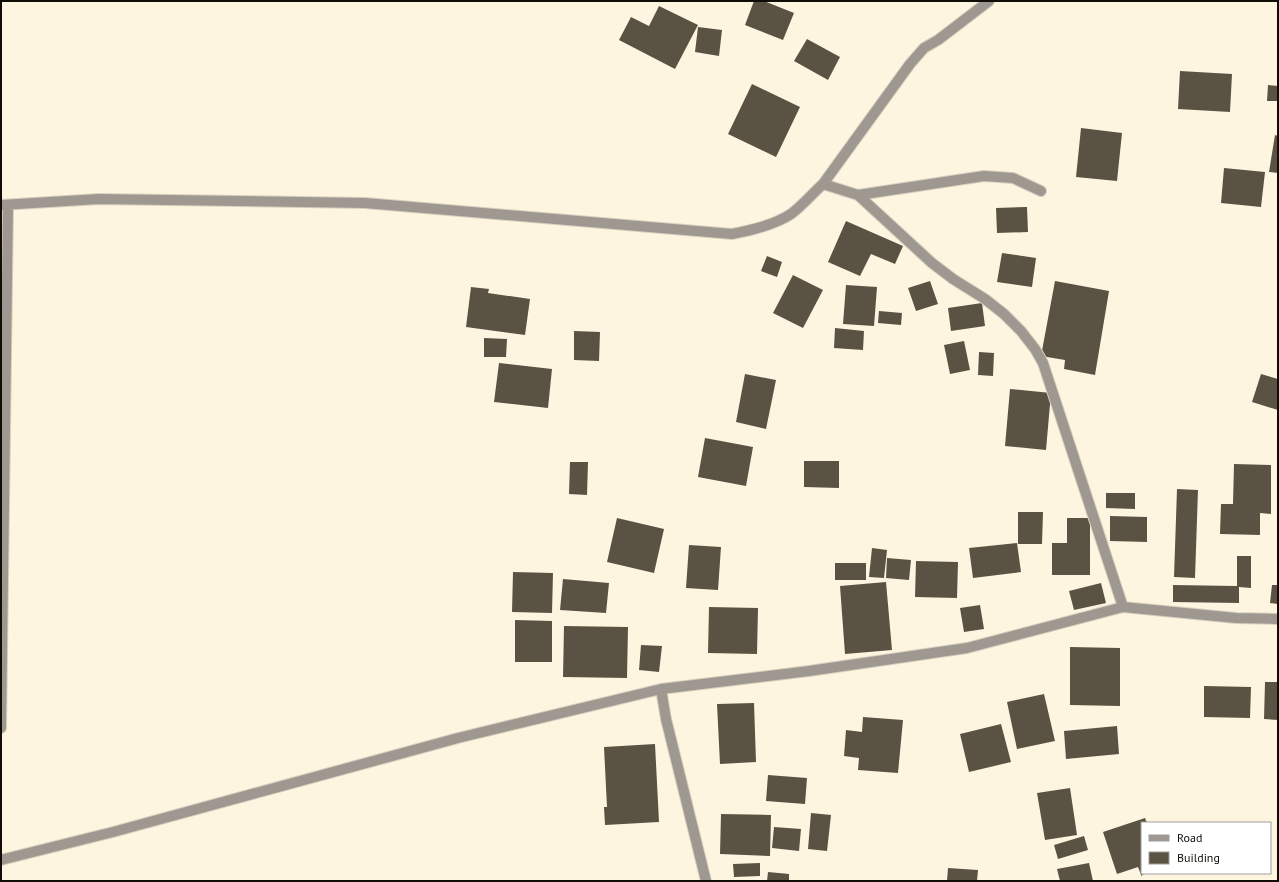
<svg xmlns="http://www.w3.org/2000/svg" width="1279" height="882" viewBox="0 0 1279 882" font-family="'PT Sans',sans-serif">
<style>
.building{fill:#5a5343}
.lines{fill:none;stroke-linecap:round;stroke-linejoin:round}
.minor-casing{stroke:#d8d0be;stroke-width:12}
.minor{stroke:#9e9891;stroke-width:10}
</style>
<rect width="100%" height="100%" fill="#fef5e1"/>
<path class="building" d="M 754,1 L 764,1 L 794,13 L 783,40 L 745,25 Z
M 659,6 L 698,25 L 675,69 L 619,40 L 631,17 L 649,26 Z
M 698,27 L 722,30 L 719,56 L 695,52 Z
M 807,39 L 840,57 L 828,80 L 794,61 Z
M 1180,71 L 1232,74 L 1230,112 L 1178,109 Z
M 752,84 L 800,107 L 776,157 L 728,134 Z
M 1268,85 L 1278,86 L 1278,101 L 1267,101 Z
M 1081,128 L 1122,133 L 1117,181 L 1076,177 Z
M 1275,135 L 1278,136 L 1278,173 L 1269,172 Z
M 1224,168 L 1265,172 L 1261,207 L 1221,203 Z
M 1027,207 L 1028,232 L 997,233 L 996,208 Z
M 846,221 L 903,246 L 895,264 L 871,254 L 860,276 L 828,262 Z
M 1002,253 L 1036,258 L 1032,287 L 997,282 Z
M 767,256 L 782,262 L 777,277 L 761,271 Z
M 793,275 L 823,290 L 803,328 L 773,313 Z
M 930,281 L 938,304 L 916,311 L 908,288 Z
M 1055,281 L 1109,291 L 1095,375 L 1064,369 L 1065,360 L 1041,356 Z
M 846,285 L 877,287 L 874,326 L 843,324 Z
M 471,287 L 489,289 L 488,293 L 530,299 L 525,335 L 466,327 Z
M 982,303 L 985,326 L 951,331 L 948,308 Z
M 879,311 L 902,313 L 901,325 L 878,323 Z
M 835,328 L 864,331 L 863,350 L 834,348 Z
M 574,331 L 600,332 L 599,361 L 574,360 Z
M 484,338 L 507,339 L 506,357 L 484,357 Z
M 964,341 L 970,370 L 950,374 L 944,345 Z
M 979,352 L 994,353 L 993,376 L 978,375 Z
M 499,363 L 552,369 L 548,408 L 494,402 Z
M 745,374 L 776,380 L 766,429 L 736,422 Z
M 1261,374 L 1278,379 L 1278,410 L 1252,402 Z
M 1010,389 L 1051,393 L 1046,450 L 1005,446 Z
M 705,438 L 753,447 L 746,486 L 698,477 Z
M 804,461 L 839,461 L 839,488 L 804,487 Z
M 570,462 L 588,462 L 587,495 L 569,494 Z
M 1234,464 L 1271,465 L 1271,514 L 1260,513 L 1260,535 L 1220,534 L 1221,504 L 1233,504 Z
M 1177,489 L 1198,490 L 1195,578 L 1174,577 Z
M 1106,493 L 1135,493 L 1135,509 L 1106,508 Z
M 1018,512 L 1043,512 L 1042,544 L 1018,544 Z
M 1110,516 L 1147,517 L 1147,542 L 1110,541 Z
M 617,518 L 664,529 L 654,573 L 607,562 Z
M 1067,518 L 1090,518 L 1090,575 L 1052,575 L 1052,543 L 1067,543 Z
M 1017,543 L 1021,572 L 973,578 L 969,548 Z
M 689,545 L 721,547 L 718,590 L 686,588 Z
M 872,548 L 887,550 L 884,578 L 869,577 Z
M 1237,556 L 1251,556 L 1251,588 L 1239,587 L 1239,603 L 1173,602 L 1173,585 L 1237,586 Z
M 887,558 L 911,560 L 909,580 L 886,578 Z
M 916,561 L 958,562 L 957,598 L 915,597 Z
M 835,563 L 866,563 L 866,580 L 835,580 Z
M 513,572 L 553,573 L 552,613 L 512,612 Z
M 563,579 L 609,583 L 606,613 L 560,610 Z
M 886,582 L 892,650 L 845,654 L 840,586 Z
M 1101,583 L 1106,603 L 1074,610 L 1069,591 Z
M 1272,585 L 1278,585 L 1278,604 L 1270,603 Z
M 980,605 L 984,629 L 964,632 L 960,608 Z
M 709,607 L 758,608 L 757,654 L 708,653 Z
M 515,620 L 552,621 L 552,662 L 515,662 Z
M 564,626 L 628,627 L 627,678 L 563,677 Z
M 641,645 L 662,646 L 659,672 L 639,670 Z
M 1070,647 L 1120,648 L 1120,706 L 1070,705 Z
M 1265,682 L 1278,682 L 1278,720 L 1264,719 Z
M 1204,686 L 1251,687 L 1250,718 L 1204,717 Z
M 1044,694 L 1055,741 L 1017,749 L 1007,702 Z
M 754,703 L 756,762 L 720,764 L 717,704 Z
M 863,717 L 903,720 L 898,773 L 858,770 L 859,758 L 844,756 L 846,730 L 862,732 Z
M 1001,724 L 1011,762 L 969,772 L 960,734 Z
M 1117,726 L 1119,754 L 1066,759 L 1064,731 Z
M 655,744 L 659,822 L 605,825 L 604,807 L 607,807 L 604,747 Z
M 768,775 L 807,778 L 805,804 L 766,801 Z
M 1070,788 L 1077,835 L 1045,840 L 1037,793 Z
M 811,813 L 831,815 L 827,851 L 808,849 Z
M 721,814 L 771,815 L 770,856 L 720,854 Z
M 1145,818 L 1147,823 L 1142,823 L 1142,873 L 1146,873 L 1142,875 L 1142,877 L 1138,867 L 1117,874 L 1103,832 Z
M 774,827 L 801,829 L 799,851 L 772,848 Z
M 1084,836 L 1088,850 L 1058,859 L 1054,845 Z
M 760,863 L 760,876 L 734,877 L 733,864 Z
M 1089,863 L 1093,881 L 1060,881 L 1057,869 Z
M 948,868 L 978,870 L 977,881 L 947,881 Z
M 768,872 L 789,874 L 789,881 L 767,881 Z"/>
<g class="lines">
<g class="minor-casing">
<path id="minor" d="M 823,184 L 910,64 L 924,48 L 938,40 L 989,1
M 858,195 L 984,176 L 1013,178 L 1041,191
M 1,205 L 99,199 L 365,203 L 732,234 C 752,230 774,225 791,214 C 802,206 812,194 823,184 L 858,195 L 932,263 L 953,279 L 985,299 L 1004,314 L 1021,331 L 1035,349 L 1043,363 L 1123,607
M 661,689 L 666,719 L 706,881
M 1,728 L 8,206
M 1,860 L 113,832 L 458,738 L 661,689 L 809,671 L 967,648 L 1123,607 L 1236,618 L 1278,619"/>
</g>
<use href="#minor" class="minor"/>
</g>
<rect width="1279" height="882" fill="none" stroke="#100d07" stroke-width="4"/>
<rect x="1141" y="822" width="130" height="52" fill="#ffffff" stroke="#9f9e9c"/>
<rect x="1149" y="835" width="20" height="6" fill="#9e9891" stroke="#9f9e9c"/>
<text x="1177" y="842" font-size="12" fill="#100d07">Road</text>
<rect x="1149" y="852" width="20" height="12" fill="#5a5343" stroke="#9f9e9c"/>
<text x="1177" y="862" font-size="12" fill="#100d07">Building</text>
</svg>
